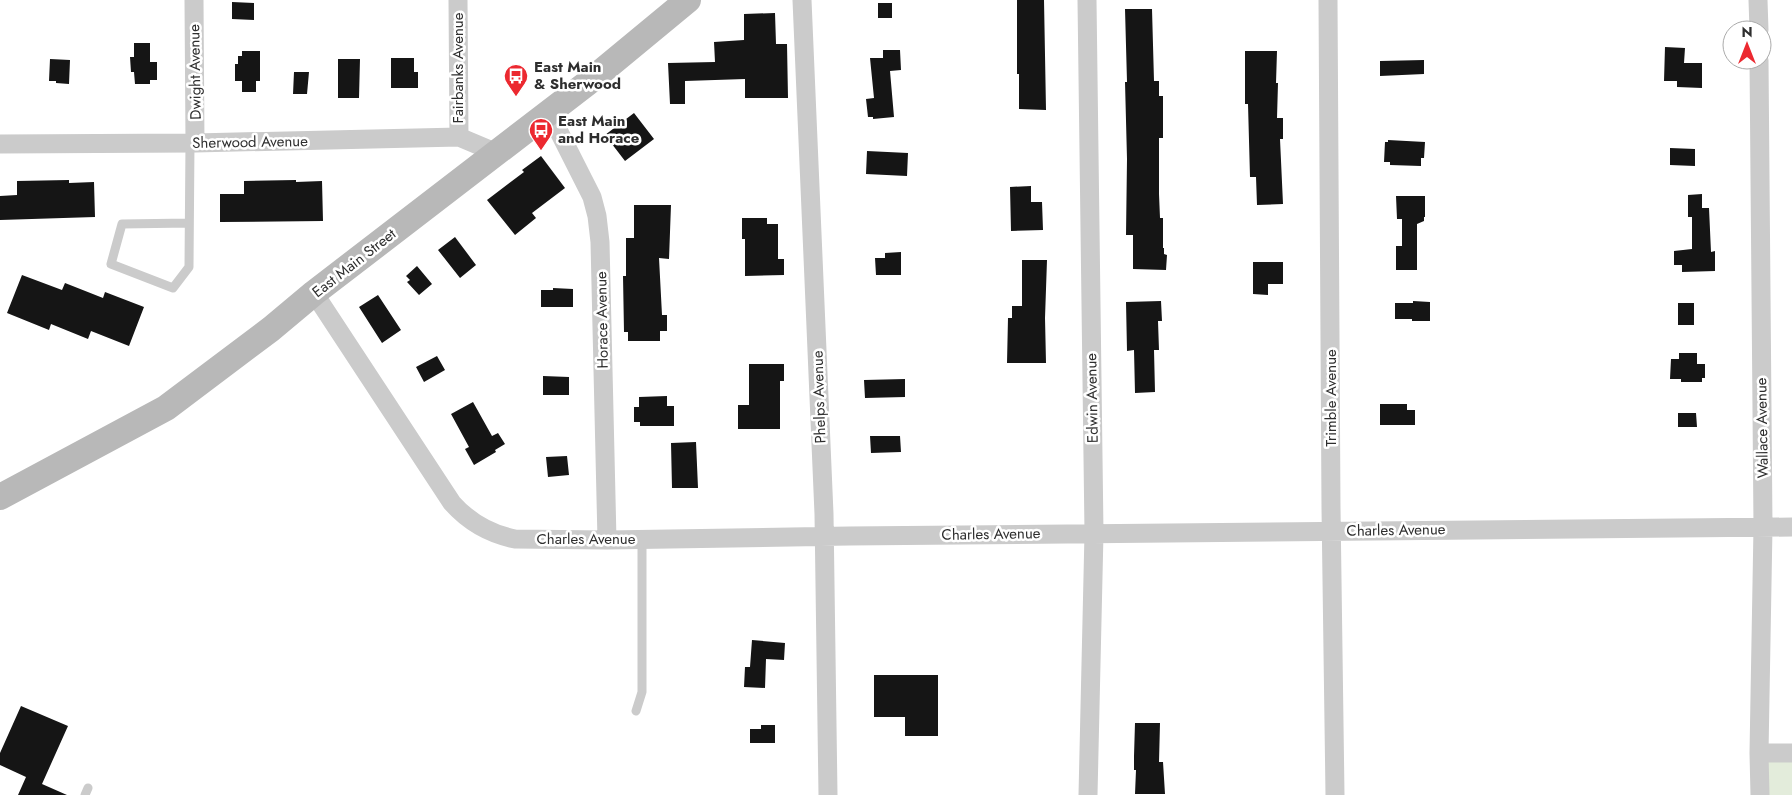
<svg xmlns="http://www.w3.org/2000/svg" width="1792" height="795" viewBox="0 0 1792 795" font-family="Jost,sans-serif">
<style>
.green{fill:#e3ecdb}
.building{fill:#151515}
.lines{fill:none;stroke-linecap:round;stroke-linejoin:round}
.lane{stroke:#cbcbcb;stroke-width:9}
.street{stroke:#cbcbcb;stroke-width:19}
.secondary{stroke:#b8b8b8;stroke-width:26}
.labels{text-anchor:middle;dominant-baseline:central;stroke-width:5;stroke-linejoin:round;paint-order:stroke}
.poi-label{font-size:15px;font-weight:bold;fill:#2e2e2e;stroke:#fff;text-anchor:start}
.street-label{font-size:15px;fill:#2e2e2e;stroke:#fff}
</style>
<rect width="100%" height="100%" fill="#fff"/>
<path class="green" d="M 1767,758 L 1792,758 L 1792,795 L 1767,795 Z"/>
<path class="building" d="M 1017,0 L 1044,0 L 1046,110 L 1019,109 L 1019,74 L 1017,74 Z
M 232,2 L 254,3 L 254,20 L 232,19 Z
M 878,3 L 892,3 L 892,18 L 878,18 Z
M 1125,9 L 1152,9 L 1154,81 L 1159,81 L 1159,96 L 1163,96 L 1163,138 L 1159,138 L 1159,194 L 1160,218 L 1163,218 L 1163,248 L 1164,248 L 1164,254 L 1167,255 L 1166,270 L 1133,269 L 1133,235 L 1126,235 L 1127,159 L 1125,82 L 1127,82 Z
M 775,13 L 776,44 L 787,44 L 788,98 L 745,98 L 745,79 L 685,81 L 685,104 L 670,104 L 668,63 L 715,62 L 714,42 L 744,40 L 744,14 Z
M 134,43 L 150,43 L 150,62 L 157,62 L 157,80 L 150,80 L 150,84 L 135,84 L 134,72 L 131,72 L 130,57 L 134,57 Z
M 1665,47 L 1685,48 L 1684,63 L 1702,63 L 1702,88 L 1677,87 L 1677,81 L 1664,81 Z
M 883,50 L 900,50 L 901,70 L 890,71 L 894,117 L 873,119 L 873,117 L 868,117 L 866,99 L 874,98 L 870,58 L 883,58 Z
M 242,51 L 260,51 L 260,81 L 256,81 L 256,92 L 242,92 L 242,81 L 235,81 L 235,64 L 238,64 L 238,56 L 242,56 Z
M 1245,51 L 1277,51 L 1276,83 L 1278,83 L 1277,118 L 1283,118 L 1283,139 L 1280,139 L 1283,204 L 1257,205 L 1256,177 L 1250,177 L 1248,104 L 1245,104 Z
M 391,58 L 414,58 L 414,72 L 418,72 L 418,88 L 391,88 Z
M 50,59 L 70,60 L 69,84 L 56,83 L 56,81 L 49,81 Z
M 338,59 L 360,59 L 359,98 L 338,98 Z
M 1424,60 L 1424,74 L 1380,76 L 1380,61 Z
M 294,72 L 309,72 L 307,94 L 293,94 Z
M 634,113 L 654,139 L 625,161 L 605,135 Z
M 1388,140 L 1425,142 L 1424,158 L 1421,158 L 1421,166 L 1390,165 L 1390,162 L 1384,162 L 1385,142 L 1388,142 Z
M 1670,148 L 1695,149 L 1695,166 L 1670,165 Z
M 867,151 L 908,153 L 907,176 L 866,174 Z
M 541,156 L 565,188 L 532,213 L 536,218 L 515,235 L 487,200 L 524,172 L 522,170 Z
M 69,180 L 69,183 L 94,182 L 95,217 L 0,220 L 0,196 L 17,195 L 17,181 Z
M 296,180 L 296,182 L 322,181 L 323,221 L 220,222 L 220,194 L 244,194 L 244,181 Z
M 1031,186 L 1031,202 L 1042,202 L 1043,230 L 1011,231 L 1010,187 Z
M 1702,194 L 1702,208 L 1709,208 L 1711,252 L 1715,251 L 1715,271 L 1682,272 L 1682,265 L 1674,265 L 1674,251 L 1692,249 L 1692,217 L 1688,217 L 1688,195 Z
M 1396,196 L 1425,196 L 1425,217 L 1424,217 L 1424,221 L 1417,224 L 1417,270 L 1396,270 L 1396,246 L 1402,246 L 1402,219 L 1397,219 Z
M 634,205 L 671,205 L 669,259 L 659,258 L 662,315 L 667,315 L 667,331 L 660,331 L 660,341 L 628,341 L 628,332 L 624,332 L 623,276 L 626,276 L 626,238 L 634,238 Z
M 742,218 L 767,218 L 767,224 L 778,224 L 778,259 L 784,259 L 784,275 L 745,276 L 745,239 L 742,239 Z
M 455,237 L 476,265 L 460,278 L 438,250 Z
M 901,252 L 901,275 L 876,275 L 875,258 L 885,258 L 885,253 Z
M 1022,260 L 1047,260 L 1045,318 L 1046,363 L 1007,363 L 1008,318 L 1012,318 L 1012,306 L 1022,306 Z
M 1253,262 L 1283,262 L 1283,284 L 1268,284 L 1268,295 L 1253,294 Z
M 417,266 L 432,284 L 419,295 L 407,282 L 410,280 L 406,276 Z
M 22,275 L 62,290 L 65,283 L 103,298 L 105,292 L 144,307 L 129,346 L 91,331 L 88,339 L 51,324 L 49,330 L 7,313 Z
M 553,288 L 573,289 L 573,307 L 541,307 L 541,290 L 553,290 Z
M 378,295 L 401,330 L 382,343 L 359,307 Z
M 1161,301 L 1162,321 L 1158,321 L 1159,350 L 1154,350 L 1155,392 L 1135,393 L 1134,350 L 1127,351 L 1126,302 Z
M 1413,301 L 1430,302 L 1430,321 L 1412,321 L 1412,319 L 1395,319 L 1395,303 L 1413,303 Z
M 1678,303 L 1694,303 L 1694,325 L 1678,325 Z
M 1679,353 L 1697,353 L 1697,364 L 1705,364 L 1705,378 L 1702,378 L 1702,382 L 1681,382 L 1681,379 L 1670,379 L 1671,359 L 1679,359 Z
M 437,356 L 445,370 L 424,382 L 416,367 Z
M 749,364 L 784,364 L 784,381 L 780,381 L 780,429 L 738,429 L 738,405 L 749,405 Z
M 543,376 L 569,377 L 569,395 L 543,395 Z
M 905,379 L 905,397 L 865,398 L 864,380 Z
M 667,396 L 667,406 L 674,406 L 674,426 L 640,426 L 640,422 L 634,422 L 634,407 L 639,407 L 639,397 Z
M 473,402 L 492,436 L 498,433 L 505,444 L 495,450 L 496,452 L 474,465 L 465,449 L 469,447 L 451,414 Z
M 1380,404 L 1407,404 L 1407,410 L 1415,410 L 1415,425 L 1380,425 Z
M 1678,413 L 1696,413 L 1697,427 L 1678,427 Z
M 870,436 L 900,436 L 901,452 L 871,453 Z
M 696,442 L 698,488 L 672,488 L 671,443 Z
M 567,456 L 569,475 L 548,477 L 546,457 Z
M 752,640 L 785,643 L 784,660 L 766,659 L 765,688 L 744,687 L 745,667 L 750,667 Z
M 874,675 L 938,675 L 938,736 L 905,736 L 905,717 L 874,717 Z
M 21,706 L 68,726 L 42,784 L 67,795 L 18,795 L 26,777 L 0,765 L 0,753 Z
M 1135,723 L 1160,723 L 1159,762 L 1163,762 L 1165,794 L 1135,794 L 1136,770 L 1134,770 L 1134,756 Z
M 761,725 L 775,725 L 775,743 L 750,743 L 750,729 L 761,729 Z"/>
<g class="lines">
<path class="lane" d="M 189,223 L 122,224 L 111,264 L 173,288 L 189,267 L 190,143
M 636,711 L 642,692 L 642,539
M 85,795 L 88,788"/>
<path class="street" d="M 194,0 L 195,143
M 458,0 L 459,137
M 802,0 L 824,514 L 828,795
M 1087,0 L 1094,533 L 1088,795
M 1328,0 L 1331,508 L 1335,795
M 1758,0 L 1759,30
M 1759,60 L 1763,527 L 1759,753 L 1760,795
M 549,112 L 592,197 L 597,216 L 600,242 L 607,540
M 0,144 L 195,143 L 459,137 L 497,153
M 314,293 L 452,503 C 469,522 490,534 515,539 L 607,540 L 849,536 L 1792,527
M 1759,753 L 1792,753"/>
<path class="secondary" d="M 0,497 L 166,408 L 271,329 L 314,293 L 590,81 L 688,0"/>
</g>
<defs>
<g id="bus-pin" transform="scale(1.25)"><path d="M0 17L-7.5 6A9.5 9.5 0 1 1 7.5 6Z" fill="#ec2930" stroke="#fff"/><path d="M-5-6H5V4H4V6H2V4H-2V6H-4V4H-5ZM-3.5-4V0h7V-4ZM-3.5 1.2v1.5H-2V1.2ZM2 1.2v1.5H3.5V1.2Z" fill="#fff"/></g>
</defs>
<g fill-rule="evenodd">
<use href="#bus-pin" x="516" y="76"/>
<use href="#bus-pin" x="541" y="130"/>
</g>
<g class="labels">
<g class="poi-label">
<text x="534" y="67">East Main<tspan x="534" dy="17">&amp; Sherwood</tspan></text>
<text x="558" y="121">East Main<tspan x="558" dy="17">and Horace</tspan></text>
</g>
<g class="street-label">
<text transform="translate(458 68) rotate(-90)">Fairbanks Avenue</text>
<text transform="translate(195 72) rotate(-91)">Dwight Avenue</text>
<text transform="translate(250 142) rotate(-1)">Sherwood Avenue</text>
<text transform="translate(354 263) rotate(-38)">East Main Street</text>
<text transform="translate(602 320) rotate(-91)">Horace Avenue</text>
<text transform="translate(819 397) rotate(-92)">Phelps Avenue</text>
<text transform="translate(1092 398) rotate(-91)">Edwin Avenue</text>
<text transform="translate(1331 398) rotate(-90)">Trimble Avenue</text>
<text transform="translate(1762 428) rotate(-91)">Wallace Avenue</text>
<text transform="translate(1396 530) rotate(-1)">Charles Avenue</text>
<text transform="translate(991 534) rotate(-1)">Charles Avenue</text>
<text x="586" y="539">Charles Avenue</text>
</g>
</g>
<g transform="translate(1747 45)"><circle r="24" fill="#ffffff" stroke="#ababab"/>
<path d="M0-4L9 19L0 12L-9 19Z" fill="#ec2930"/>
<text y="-8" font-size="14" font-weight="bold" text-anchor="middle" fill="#2e2e2e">N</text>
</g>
</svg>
